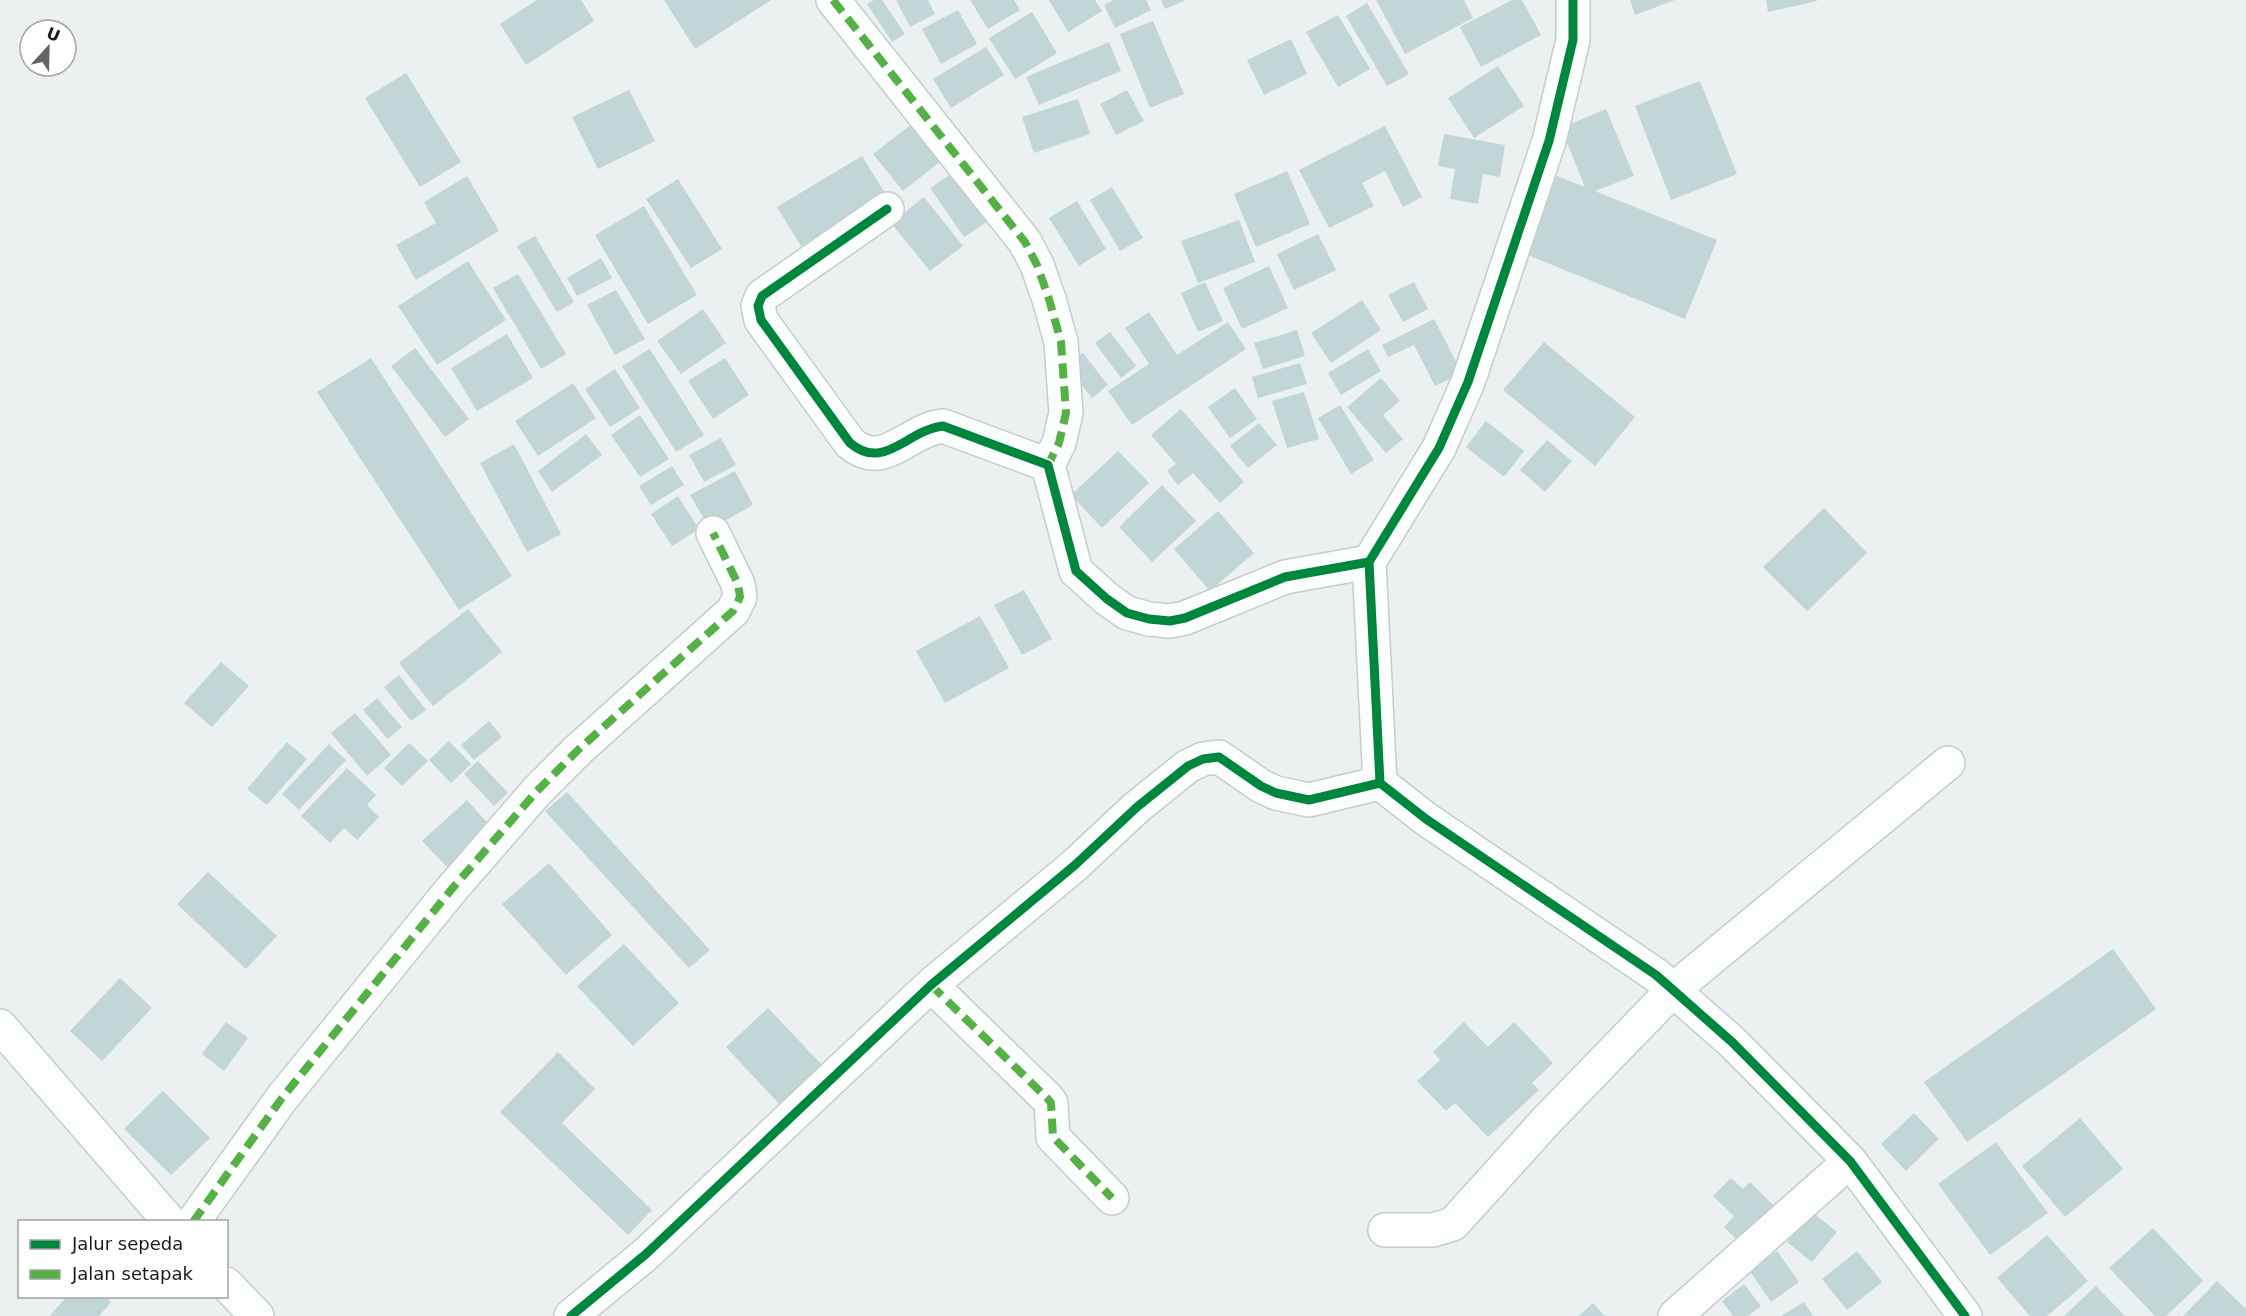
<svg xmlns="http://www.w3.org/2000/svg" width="2246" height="1316" viewBox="0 0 2246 1316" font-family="'DejaVu Sans',sans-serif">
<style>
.building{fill:#c2d6d7}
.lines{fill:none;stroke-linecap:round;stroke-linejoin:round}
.minor-casing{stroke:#c7cbcc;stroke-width:36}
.minor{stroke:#fcfdfd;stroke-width:33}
.quiet{stroke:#55b145;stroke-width:8;stroke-dasharray:15 8;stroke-linecap:butt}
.cycleway-casing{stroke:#fff;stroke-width:13}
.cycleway{stroke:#00873e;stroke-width:9}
</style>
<rect width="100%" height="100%" fill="#ebf0f1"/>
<path class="building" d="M 537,0 L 581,0 L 594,21 L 526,65 L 500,24 Z
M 664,0 L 771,0 L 695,49 Z
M 874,0 L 882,0 L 905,34 L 892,42 L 867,4 Z
M 896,0 L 928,0 L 935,14 L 910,27 Z
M 970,0 L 1014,0 L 1020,10 L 988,29 Z
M 1049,0 L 1095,0 L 1102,11 L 1068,32 Z
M 1114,0 L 1146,0 L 1151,10 L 1115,28 L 1104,5 Z
M 1161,0 L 1186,0 L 1165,9 Z
M 1376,0 L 1464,0 L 1473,18 L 1405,54 Z
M 1512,0 L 1522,0 L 1541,35 L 1481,67 L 1460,27 Z
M 1630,0 L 1675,0 L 1635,15 Z
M 1766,0 L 1817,0 L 1817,1 L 1768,12 Z
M 1367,3 L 1409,74 L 1387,86 L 1346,16 Z
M 958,10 L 977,44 L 941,64 L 922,29 Z
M 1032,12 L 1057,53 L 1015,79 L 989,38 Z
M 1338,15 L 1370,69 L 1338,87 L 1306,32 Z
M 1153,21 L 1184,94 L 1150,108 L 1120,34 Z
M 1291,39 L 1307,74 L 1264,95 L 1247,60 Z
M 1109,42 L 1121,71 L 1039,105 L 1026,77 Z
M 986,47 L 1004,75 L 951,108 L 933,79 Z
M 1498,66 L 1524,106 L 1474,138 L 1448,98 Z
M 406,73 L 461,162 L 420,187 L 365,98 Z
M 1700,81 L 1737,174 L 1671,200 L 1635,106 Z
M 629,90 L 655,141 L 598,169 L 572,117 Z
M 1127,90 L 1144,121 L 1116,135 L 1100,104 Z
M 1078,99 L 1090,134 L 1034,153 L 1022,117 Z
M 1606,109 L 1634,176 L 1595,191 L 1717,240 L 1685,319 L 1523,253 L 1555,175 L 1585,187 L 1561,128 Z
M 912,124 L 941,161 L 903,191 L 873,154 Z
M 1385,126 L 1422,197 L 1403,207 L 1385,171 L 1362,183 L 1374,206 L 1329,228 L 1299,170 Z
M 1444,134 L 1505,145 L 1500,177 L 1483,174 L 1478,204 L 1450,199 L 1455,169 L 1438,166 Z
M 862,156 L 886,195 L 801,246 L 777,207 Z
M 1287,171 L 1310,224 L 1256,247 L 1234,194 Z
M 954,172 L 987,222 L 964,237 L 930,188 Z
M 467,176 L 499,231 L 416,280 L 396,245 L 436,223 L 424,202 Z
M 678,179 L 722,249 L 691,268 L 646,199 Z
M 1112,187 L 1143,238 L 1120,251 L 1090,200 Z
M 924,197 L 963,246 L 930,271 L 891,223 Z
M 1077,201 L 1106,249 L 1079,266 L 1049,218 Z
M 644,206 L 697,295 L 648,324 L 595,235 Z
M 1239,220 L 1255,262 L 1198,283 L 1181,241 Z
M 1318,234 L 1336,270 L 1294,290 L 1277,254 Z
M 535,236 L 574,302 L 557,312 L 517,246 Z
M 601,258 L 612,278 L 577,296 L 567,278 Z
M 468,261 L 506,320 L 437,365 L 398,306 Z
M 1269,266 L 1288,308 L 1242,329 L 1223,288 Z
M 518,274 L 566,354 L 541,369 L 493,288 Z
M 1205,282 L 1223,321 L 1198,332 L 1181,293 Z
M 1414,282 L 1428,309 L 1403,322 L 1388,295 Z
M 616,290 L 645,339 L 615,355 L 587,305 Z
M 1362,300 L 1381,330 L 1331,363 L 1311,333 Z
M 703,309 L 726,343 L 681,374 L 657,341 Z
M 1149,312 L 1177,355 L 1228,322 L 1246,349 L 1132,425 L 1108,391 L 1149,364 L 1125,328 Z
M 1434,319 L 1462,373 L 1435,386 L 1414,345 L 1388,357 L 1382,345 Z
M 1297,330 L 1305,356 L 1263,369 L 1254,343 Z
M 1110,332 L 1136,366 L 1121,378 L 1095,343 Z
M 507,334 L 533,378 L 477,411 L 451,368 Z
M 1544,342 L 1635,417 L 1595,466 L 1503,390 Z
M 415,348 L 469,419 L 445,437 L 391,366 Z
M 650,349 L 704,435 L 676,452 L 622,366 Z
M 1368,349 L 1381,371 L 1341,395 L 1328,373 Z
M 1083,353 L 1108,385 L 1092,398 L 1066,365 Z
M 371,358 L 512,576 L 459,610 L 317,392 Z
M 725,358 L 749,395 L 713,419 L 688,381 Z
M 1300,363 L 1307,384 L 1258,398 L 1252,377 Z
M 615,369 L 640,408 L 610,427 L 585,389 Z
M 1381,378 L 1400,401 L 1383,415 L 1403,439 L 1386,453 L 1347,407 Z
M 573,383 L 596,418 L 538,456 L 515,421 Z
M 1235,388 L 1257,419 L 1230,438 L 1208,407 Z
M 1304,392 L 1319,439 L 1287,448 L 1272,401 Z
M 1340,405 L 1374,460 L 1351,474 L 1318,418 Z
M 1181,409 L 1244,482 L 1220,503 L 1193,473 L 1178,485 L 1167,471 L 1176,464 L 1151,435 Z
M 640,415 L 669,459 L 640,477 L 611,435 Z
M 1486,421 L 1524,451 L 1504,477 L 1466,447 Z
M 1259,423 L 1277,445 L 1248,468 L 1230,446 Z
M 586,434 L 602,455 L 552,492 L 538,471 Z
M 721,438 L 736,465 L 704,482 L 689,455 Z
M 1547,440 L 1572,461 L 1545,492 L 1520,470 Z
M 514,444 L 561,534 L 527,552 L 480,463 Z
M 1118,451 L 1149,483 L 1102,528 L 1071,495 Z
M 672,466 L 684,485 L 651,505 L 639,486 Z
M 735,471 L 753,505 L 710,529 L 690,495 Z
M 1162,485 L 1196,521 L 1152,562 L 1119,527 Z
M 678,496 L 699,529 L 672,546 L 651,514 Z
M 1824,508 L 1867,553 L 1807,611 L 1763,567 Z
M 1218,511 L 1254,553 L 1210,591 L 1174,549 Z
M 1024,590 L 1052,639 L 1022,655 L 994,605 Z
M 468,609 L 502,652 L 433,706 L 399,663 Z
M 980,616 L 1009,668 L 945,703 L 916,651 Z
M 221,662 L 249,686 L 212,727 L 184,703 Z
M 399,675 L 426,710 L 411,721 L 384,687 Z
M 377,698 L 402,727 L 388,739 L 363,710 Z
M 355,713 L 391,755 L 367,776 L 331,733 Z
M 489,721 L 502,737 L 474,760 L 461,745 Z
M 449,741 L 471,764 L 451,783 L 429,760 Z
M 287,742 L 307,759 L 267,805 L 247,789 Z
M 409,743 L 428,761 L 402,786 L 384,768 Z
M 329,744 L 346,760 L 299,810 L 282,794 Z
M 478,761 L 508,793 L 494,806 L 464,774 Z
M 347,768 L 376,795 L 367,805 L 379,817 L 357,840 L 344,828 L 330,843 L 301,816 Z
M 567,792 L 710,950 L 689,968 L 545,811 Z
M 467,800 L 494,830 L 450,870 L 422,841 Z
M 549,863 L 612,935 L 566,975 L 502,904 Z
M 208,872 L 277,936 L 246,969 L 177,904 Z
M 624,944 L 679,1003 L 633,1046 L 577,986 Z
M 2113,949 L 2156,1009 L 1967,1142 L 1924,1082 Z
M 120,978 L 152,1008 L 102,1061 L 70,1031 Z
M 768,1008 L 823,1066 L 781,1106 L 726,1047 Z
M 226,1022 L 248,1038 L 224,1071 L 202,1054 Z
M 1464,1022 L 1488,1047 L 1514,1022 L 1553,1063 L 1532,1083 L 1539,1090 L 1488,1137 L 1455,1103 L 1446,1111 L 1417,1081 L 1440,1060 L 1433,1052 Z
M 558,1052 L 595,1089 L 562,1123 L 652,1210 L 628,1235 L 500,1112 Z
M 163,1091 L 210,1138 L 171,1175 L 124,1129 Z
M 1914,1113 L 1939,1139 L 1906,1171 L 1881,1144 Z
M 2080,1118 L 2123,1169 L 2065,1217 L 2022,1166 Z
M 1996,1142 L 2048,1213 L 1990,1255 L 1938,1184 Z
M 1731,1178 L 1743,1189 L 1750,1182 L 1775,1207 L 1740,1243 L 1724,1227 L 1734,1216 L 1713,1196 Z
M 1811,1211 L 1837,1232 L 1812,1262 L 1787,1242 Z
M 2153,1228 L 2203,1281 L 2166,1316 L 2155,1316 L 2109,1268 Z
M 2047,1235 L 2088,1281 L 2047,1316 L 2030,1316 L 1997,1278 Z
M 1777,1251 L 1799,1282 L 1771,1302 L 1749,1270 Z
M 1857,1251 L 1882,1282 L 1847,1310 L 1822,1279 Z
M 2217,1281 L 2246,1309 L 2246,1316 L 2183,1316 Z
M 1744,1284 L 1761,1306 L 1748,1316 L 1733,1316 L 1722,1301 Z
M 2096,1286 L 2125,1316 L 2064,1316 Z
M 67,1296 L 105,1296 L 111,1302 L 99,1316 L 50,1316 Z
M 1804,1302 L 1813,1316 L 1781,1316 Z
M 1593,1303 L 1605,1316 L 1579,1316 Z"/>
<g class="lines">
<g class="minor-casing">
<path id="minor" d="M 833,0 L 1025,242 L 1037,265 L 1049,299 L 1061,342 L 1066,413 L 1059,443 L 1048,465
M 1573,0 L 1573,40 L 1549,141 L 1468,382 L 1439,448 L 1369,562 L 1380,783 L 1426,819 L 1656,975 L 1732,1042 L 1850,1161 L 1965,1316
M 887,209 L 762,296 L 758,306 L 761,320 L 850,443 C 884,472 907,430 943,426 L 1048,465 L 1076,571 L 1107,599 L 1127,613 L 1149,619 L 1170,621 L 1185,618 L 1285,577 L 1369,562
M 931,985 L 1047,1098 L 1051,1103 L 1053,1137 L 1112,1198
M 0,1026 L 170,1222
M 193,1222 L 282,1098 L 451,890 L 537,791 L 579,749 L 733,611 L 740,597 L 738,584 L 713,533
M 1385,1230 L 1433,1230 L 1453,1224 L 1547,1120 L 1674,989 L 1948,763
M 226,1284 L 257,1316
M 571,1316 L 646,1254 L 931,985 L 1075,865 L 1137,807 L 1188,766 L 1203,759 L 1219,757 L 1261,786 L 1276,793 L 1309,800 L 1380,783
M 1675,1316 L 1850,1161"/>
</g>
<use href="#minor" class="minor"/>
<path class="quiet" d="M 833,0 L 1025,242 L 1037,265 L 1049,299 L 1061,342 L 1066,413 L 1059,443 L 1048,465
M 931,985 L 1047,1098 L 1051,1103 L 1053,1137 L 1112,1198
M 193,1222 L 282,1098 L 451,890 L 537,791 L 579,749 L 733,611 L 740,597 L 738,584 L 713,533"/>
<g class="cycleway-casing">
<path id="cycleway" d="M 1573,0 L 1573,40 L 1549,141 L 1468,382 L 1439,448 L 1369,562 L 1380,783 L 1426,819 L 1656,975 L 1732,1042 L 1850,1161 L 1965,1316
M 887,209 L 762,296 L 758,306 L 761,320 L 850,443 C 884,472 907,430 943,426 L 1048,465 L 1076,571 L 1107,599 L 1127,613 L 1149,619 L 1170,621 L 1185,618 L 1285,577 L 1369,562
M 571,1316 L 646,1254 L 931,985 L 1075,865 L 1137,807 L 1188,766 L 1203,759 L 1219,757 L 1261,786 L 1276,793 L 1309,800 L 1380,783"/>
</g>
<use href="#cycleway" class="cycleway"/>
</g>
<rect x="18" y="1220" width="210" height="78" fill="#ffffff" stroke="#a2a3a3" stroke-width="1.5"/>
<rect x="30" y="1240" width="30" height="9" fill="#00873e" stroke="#a2a3a3" stroke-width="1.5"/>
<text x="72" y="1250" font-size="18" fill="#171a1a">Jalur sepeda</text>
<rect x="30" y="1270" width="30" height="9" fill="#55b145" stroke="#a2a3a3" stroke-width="1.5"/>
<text x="72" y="1280" font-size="18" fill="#171a1a">Jalan setapak</text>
<g transform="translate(48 48) rotate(22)"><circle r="28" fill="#ffffff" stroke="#a2a3a3" stroke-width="1.5"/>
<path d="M0-4.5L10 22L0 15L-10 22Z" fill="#616565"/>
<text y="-9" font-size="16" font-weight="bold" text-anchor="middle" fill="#171a1a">U</text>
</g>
</svg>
